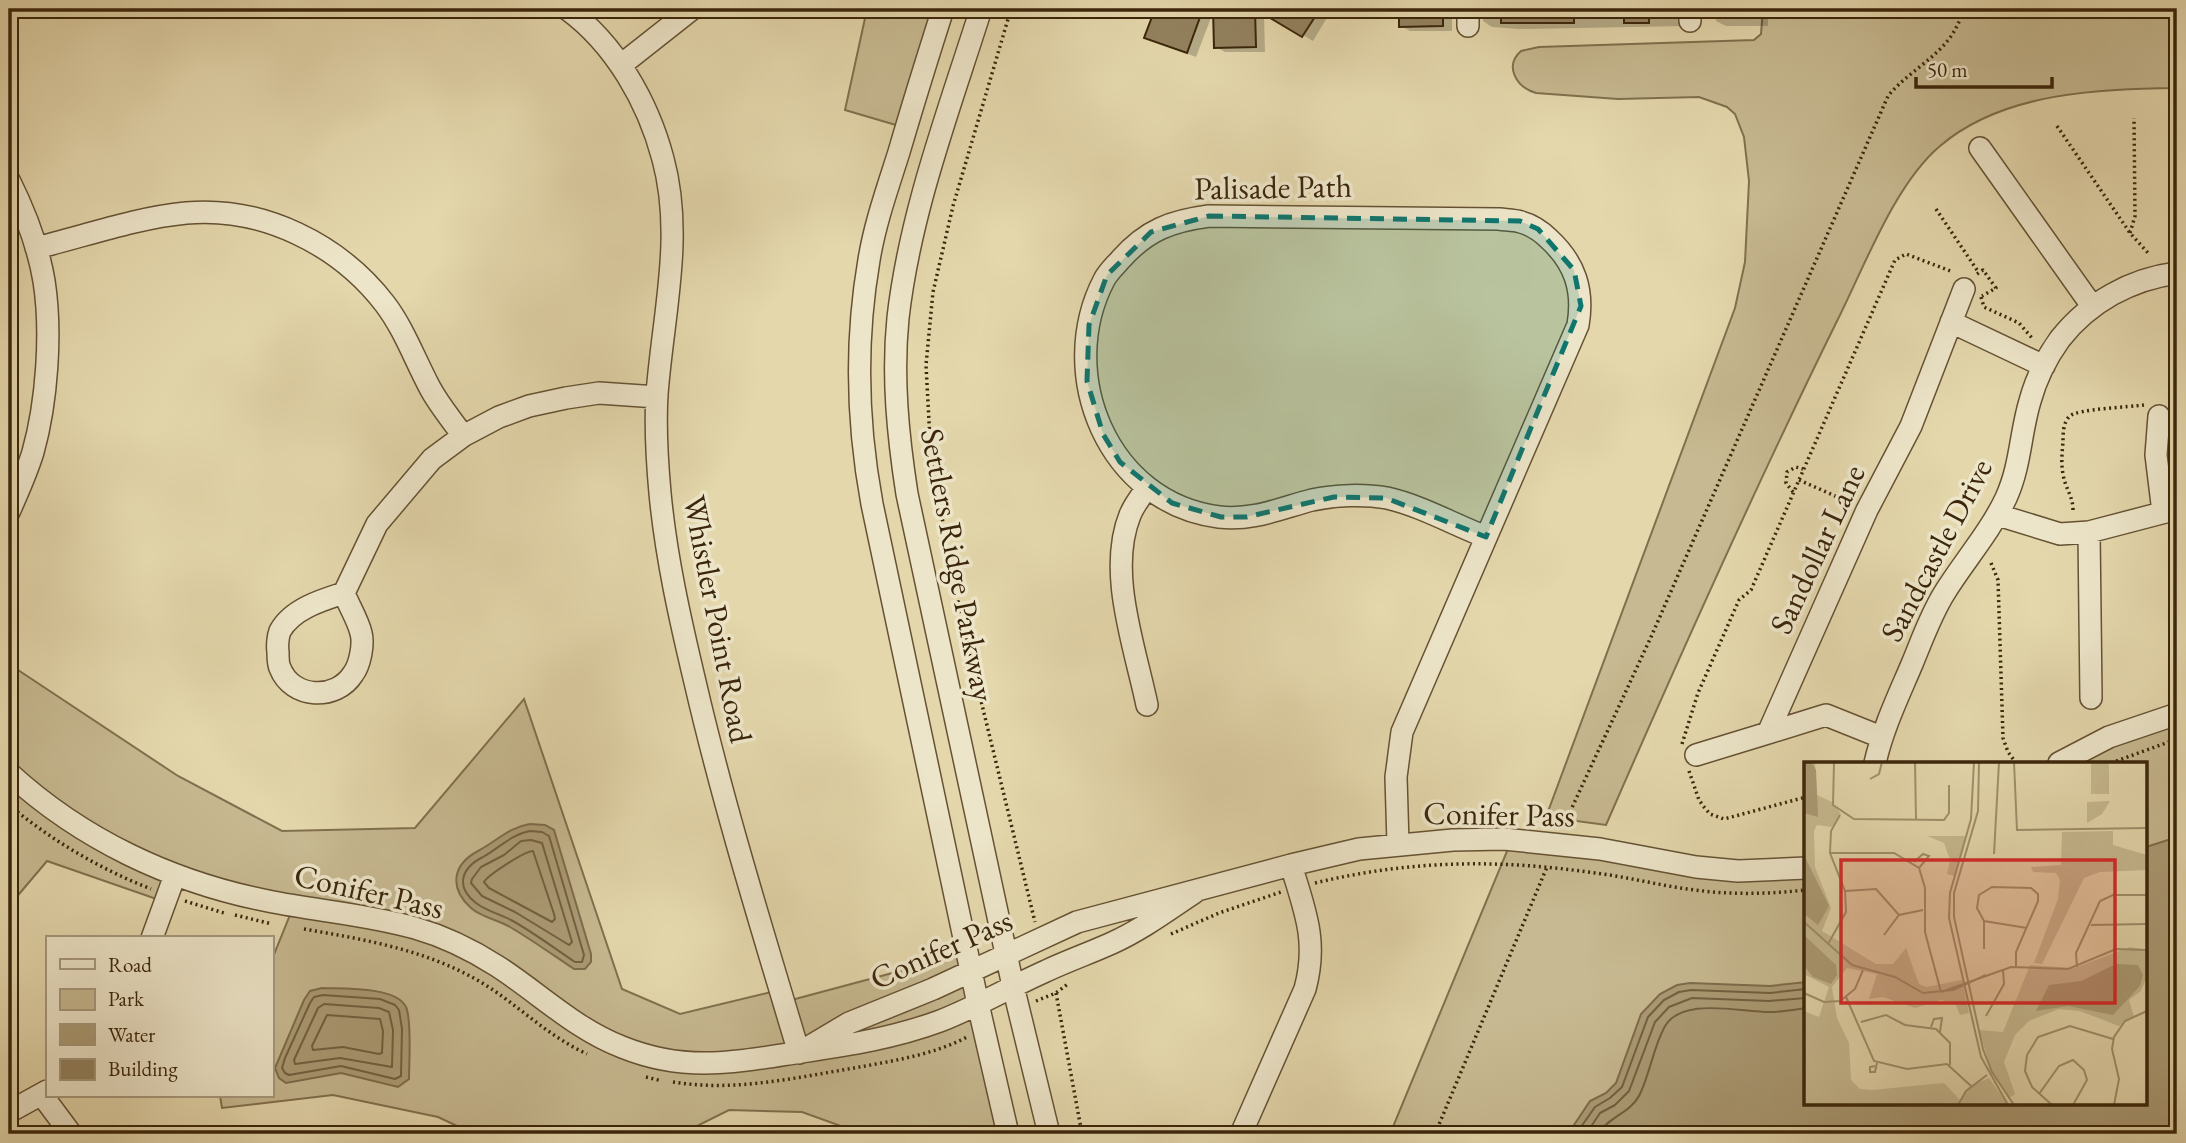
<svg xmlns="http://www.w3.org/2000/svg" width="2186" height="1143" viewBox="0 0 2186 1143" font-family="'EB Garamond',serif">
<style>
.green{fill:#c7b991;stroke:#81704e;stroke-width:2}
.water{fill:#ab9b75;stroke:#7e6c4b;stroke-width:2}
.shadow{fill:#0003}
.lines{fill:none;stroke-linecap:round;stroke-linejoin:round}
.shore{stroke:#736040;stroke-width:2}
.building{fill:#93825f;stroke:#3b260b;stroke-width:2}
.minor-casing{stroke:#655233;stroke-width:24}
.path{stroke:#3b260b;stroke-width:3.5;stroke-dasharray:2 3.5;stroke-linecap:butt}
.minor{stroke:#ede5c9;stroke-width:21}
.marked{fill:#0f766e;fill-opacity:0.2;stroke:#0f766e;stroke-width:5;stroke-dasharray:14 9;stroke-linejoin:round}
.labels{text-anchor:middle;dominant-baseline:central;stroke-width:7;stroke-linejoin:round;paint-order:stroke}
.street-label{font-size:32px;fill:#3b260b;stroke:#ede5c9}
.inset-road{fill:none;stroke:#a0906c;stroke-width:2}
.view{fill:#d62828;fill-opacity:0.15;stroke:#d62828;stroke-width:3.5}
.inset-edge{fill:none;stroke:#3b260b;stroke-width:3.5}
</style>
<rect width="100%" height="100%" fill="#e4d7ac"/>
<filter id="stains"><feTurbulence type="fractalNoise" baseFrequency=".00286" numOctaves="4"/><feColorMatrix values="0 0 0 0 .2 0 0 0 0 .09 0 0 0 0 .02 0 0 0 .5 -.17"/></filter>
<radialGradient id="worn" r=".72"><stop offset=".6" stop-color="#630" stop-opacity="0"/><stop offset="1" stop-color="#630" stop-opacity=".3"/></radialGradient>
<path class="green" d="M 867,9 L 943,9 L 906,128 L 845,110 Z
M 1763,9 L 2177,9 L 2177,88 C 2099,89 2003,92 1940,146 C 1895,184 1865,265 1838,319 C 1756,485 1680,655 1606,825 L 1546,817 L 1735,308 L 1745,262 L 1749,181 L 1744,137 L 1735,114 L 1727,107 L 1699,97 L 1618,99 L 1536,93 C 1516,87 1504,66 1521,51 L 1539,47 L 1754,40 L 1761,34 Z
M 9,664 L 178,776 L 282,831 L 415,828 L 524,699 L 622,989 L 680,1014 L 780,990 L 784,1002 L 967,953 L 1008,1134 L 863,1134 L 802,1112 L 729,1110 L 681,1134 L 474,1134 L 438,1117 L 333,1095 L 222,1108 L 220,1096 L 271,1096 L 271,962 L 294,905 L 175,875 L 165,902 L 47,861 L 9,906 Z
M 2177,714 L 2177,1134 L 1390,1134 L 1512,839 L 1806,868 L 1806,1103 L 2146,1103 L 2146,763 L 2059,763 Z"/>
<path class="water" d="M 530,824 L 545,825 L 554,830 L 591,954 L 591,962 L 585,969 L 574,969 C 553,955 532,940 510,927 C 498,920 481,917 471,908 C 449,888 452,865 478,851 C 497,841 509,827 530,824 Z
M 2177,837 L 2177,1134 L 1568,1134 L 1590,1101 L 1606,1093 L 1616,1083 L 1641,1014 L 1660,994 L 1677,985 L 1690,983 L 1770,986 L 1806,982 L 1806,1103 L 2146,1103 L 2146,847 Z
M 322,988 C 342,989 396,986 406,1007 C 412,1020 409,1063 409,1079 L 398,1087 L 341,1073 L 286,1083 L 279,1078 L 275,1068 L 304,1000 L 310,991 Z"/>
<path class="shadow" d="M 1157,9 L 1214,10 L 1196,57 L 1146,38 Z
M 1215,9 L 1255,11 L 1264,16 L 1265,52 L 1225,52 L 1216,47 Z
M 1271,9 L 1328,9 L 1331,11 L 1313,41 L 1268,14 Z
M 1401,9 L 1452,9 L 1452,31 L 1410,31 L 1401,26 Z
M 1483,9 L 1688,9 L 1686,26 L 1519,29 L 1492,27 L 1483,21 Z
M 1716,9 L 1768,9 L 1768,26 L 1726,26 L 1716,21 Z"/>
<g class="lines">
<path class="shore" d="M 530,831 L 542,832 L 549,836 L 584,955 L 582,962 L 575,962 C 554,948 533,932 511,920 C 500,914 486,911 476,903 C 455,887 461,868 483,857 C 499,848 512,834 530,831 Z
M 531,840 L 542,843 L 572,942 L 569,945 L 515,912 L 482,896 L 471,883 L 472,879 L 481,867 L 504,855 L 521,841 Z
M 533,851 L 554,914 L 555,919 L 552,922 L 489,888 L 484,882 C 488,875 525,851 533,851 Z
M 323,995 L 380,999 L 395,1005 L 399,1010 L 402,1029 L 401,1076 L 395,1079 L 341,1066 L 289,1075 L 285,1073 L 282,1068 L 285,1058 L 310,1003 L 314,997 Z
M 324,1004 L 379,1008 L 389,1012 L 393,1030 L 392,1067 L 340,1058 L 295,1064 L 294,1060 L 318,1008 Z
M 327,1015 L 380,1019 L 383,1031 L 382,1053 L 379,1054 L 343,1047 L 313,1050 L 312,1046 Z
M 1576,1134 L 1595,1107 L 1610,1098 L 1622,1087 L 1648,1017 L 1664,1000 L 1679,992 L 1691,990 L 1770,993 L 1806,989
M 1586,1134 L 1600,1113 L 1615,1105 L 1629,1091 L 1655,1022 L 1669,1007 L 1692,998 L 1769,1001 L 1806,998
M 1598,1134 C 1608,1117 1631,1113 1640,1094 C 1650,1073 1653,1049 1664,1028 C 1680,996 1739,1012 1769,1012 C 1781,1012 1794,1010 1806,1008"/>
</g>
<path class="building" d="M 1155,9 L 1203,9 L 1187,53 L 1144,38 Z
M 1213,9 L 1255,9 L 1256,47 L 1214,48 Z
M 1255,9 L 1320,9 L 1302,37 Z
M 1399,9 L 1443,9 L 1443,26 L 1399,27 Z
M 1501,9 L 1574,9 L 1574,23 L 1501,23 Z
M 1624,9 L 1649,9 L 1649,23 L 1624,23 Z"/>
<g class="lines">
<g class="minor-casing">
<path id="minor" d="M 567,9 C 615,44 648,102 663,159 C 684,236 663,315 657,394 C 655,426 657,460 660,493 C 666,557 680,619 695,682 C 724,807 762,929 799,1053
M 943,9 C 928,56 913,104 899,152 C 888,187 875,223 869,260 C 855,341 857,423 872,504 L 978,1004 L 1008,1134
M 981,9 C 949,110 910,212 898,318 C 892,377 898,436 907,494 L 1013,986 L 1049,1134
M 1468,9 L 1468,26
M 1690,9 L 1690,21
M 621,65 L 692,9
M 1980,148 L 2092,306
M 9,180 C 25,212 38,245 44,281 C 52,332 47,402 33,452 C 27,472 18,492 9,512
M 36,248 C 85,236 135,218 186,213 C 262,206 339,244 385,304 C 404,329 415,360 430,388 C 439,405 452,420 463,436
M 1951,322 L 2044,366
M 2159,416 L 2156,455 L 2163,512
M 1147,488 C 1141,496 1134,505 1130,515 C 1107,572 1135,647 1147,705
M 1998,515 L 2060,534 L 2089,532 L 2177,509
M 2089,532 L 2091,698
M 344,593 L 377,524 L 432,459 L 463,436 L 499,417 L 529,406 L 566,398 L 599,393 L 657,397
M 344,593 C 349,606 358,620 361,633 C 364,644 360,665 353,674 C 336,701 292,699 280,668 C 278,664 278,656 278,652 C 277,646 278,636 280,631 C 292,609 322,600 344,593 Z
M 1768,733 L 1826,715 L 1881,737
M 1696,755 L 1768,733 L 1867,510 L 1911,426 L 1964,289
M 1875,763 C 1883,728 1898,697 1912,664 C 1922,640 1931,614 1945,592 C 1965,560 1990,532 2006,498 C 2021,465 2020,434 2030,401 C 2036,379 2047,357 2060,339 C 2089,302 2131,279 2177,273
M 2059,763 L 2109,737 L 2177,714
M 9,773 C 81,839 171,882 268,901 C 317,911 366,914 415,928 C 443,936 472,950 497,966 C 539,993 575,1029 622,1047 C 686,1073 736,1062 801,1052 C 849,1045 894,1038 940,1021 C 976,1007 1010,987 1046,971 C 1067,961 1090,953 1112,943 C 1141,930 1168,910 1195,892
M 1398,844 L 1396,777 L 1402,732 L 1578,325 C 1584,290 1575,263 1549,239 C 1541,231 1532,225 1521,222 C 1514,220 1506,220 1499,219 L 1209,216 C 1171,221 1147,230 1121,259 C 1115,266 1108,272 1104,280 C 1055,374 1108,503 1219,517 C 1253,521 1281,508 1312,500 C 1335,495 1364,494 1387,498 C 1419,505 1455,525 1486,537
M 152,938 L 175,875
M 807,1048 L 849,1023 L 933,989 L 1077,922 L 1291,865 L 1359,849 L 1453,840 L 1504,839 L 1600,849 L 1696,867 L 1738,871 L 1806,868
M 42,1095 L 71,1134
M 9,1112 L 47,1091
M 1241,1134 L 1305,989 C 1318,941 1305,911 1291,865"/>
</g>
<path class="path" d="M 1011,9 L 953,206 L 933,292 L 926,365 L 931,459 L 962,623 L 1035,922
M 2057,126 L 2130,233 L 2149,254
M 1936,209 L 1979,273
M 2130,233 L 2135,216 L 2134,118
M 1977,274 L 1983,270 L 1996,288 L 1982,296
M 1981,297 L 1984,307 L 2019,323 L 2032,338
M 1799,480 L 1851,503
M 1793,492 L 1786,483 L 1787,472 L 1796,467 L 1803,469
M 2073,510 C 2073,496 2065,488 2063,474 C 2061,464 2062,453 2063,442 C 2063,434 2063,422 2070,416 C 2077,409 2130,407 2144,405
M 1991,563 L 1998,580 L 2003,738 L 2008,752 L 2016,763
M 1682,744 L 1698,693 L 1739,600 L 1751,590 L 1895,260 L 1906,254 L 1953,272
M 2111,763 L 2177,739
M 1689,771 L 1699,800 L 1704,807 L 1710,814 L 1724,819 L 1806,797
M 9,805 C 51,840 100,869 151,889
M 1563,827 L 1651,637 L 1888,96 C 1906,74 1932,61 1949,39 C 1956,30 1960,19 1965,9
M 1315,883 C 1410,860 1499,859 1595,873 C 1629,877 1661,886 1695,890 C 1732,895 1769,894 1806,890
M 185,901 L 224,913
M 235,915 L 272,924
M 304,929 C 367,940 428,950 484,984 C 519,1006 548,1036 587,1054
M 1171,934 L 1219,913 L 1281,892
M 1056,993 L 1082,1134
M 1036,1001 L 1056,993 L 1069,983
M 646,1077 L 662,1081
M 673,1082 C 734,1092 794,1078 854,1068 C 892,1061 933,1055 967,1037
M 1435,1134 L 1547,867"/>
<use href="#minor" class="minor"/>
</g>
<path class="marked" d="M 1209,216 L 1520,221 L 1538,229 L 1574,270 L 1581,306 L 1486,537 L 1386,498 L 1334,497 L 1246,517 L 1221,517 L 1172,503 L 1120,462 L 1103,434 L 1087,381 L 1089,325 L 1107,275 L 1151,232 Z"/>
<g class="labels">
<g class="street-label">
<text transform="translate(1273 187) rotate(-1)">Palisade Path</text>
<text transform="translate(1817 549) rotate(-65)">Sandollar Lane</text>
<text transform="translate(1936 550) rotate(-62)">Sandcastle Drive</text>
<text transform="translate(958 565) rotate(79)">Settlers Ridge Parkway</text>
<text transform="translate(718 619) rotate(79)">Whistler Point Road</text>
<text transform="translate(1499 814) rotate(1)">Conifer Pass</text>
<text transform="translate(369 891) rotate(13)">Conifer Pass</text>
<text transform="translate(941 949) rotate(-24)">Conifer Pass</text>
</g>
</g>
<g transform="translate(1804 762)">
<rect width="343" height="343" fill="#e4d7ac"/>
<path d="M 0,0 L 11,0 L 13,33 L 28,40 L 37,52 L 28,65 L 13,63 L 10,69 L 11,105 L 27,146 L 18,169 L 72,202 L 89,202 L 102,186 L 115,222 L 122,225 L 158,218 L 165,251 L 156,253 L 152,243 L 137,238 L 111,246 L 79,235 L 65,237 L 73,212 L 43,206 L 28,225 L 33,256 L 45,281 L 47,318 L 56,327 L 68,328 L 140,321 L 156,338 L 167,324 L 185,316 L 204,343 L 0,343 L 0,249 L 15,255 L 25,225 L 0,212 ZM 287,0 L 305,0 L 305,32 L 287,32 ZM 306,39 L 298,52 L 283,61 L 283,40 ZM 309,69 L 309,83 L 343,93 L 343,108 L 296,110 L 280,116 L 238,202 L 230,201 L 254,137 L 256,118 L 252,111 L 229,110 L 227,105 L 257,103 L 258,70 ZM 123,74 L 163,74 L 150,114 L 143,112 L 146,98 L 140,81 ZM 326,185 L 343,188 L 342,217 L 337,229 L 325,238 L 330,255 L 315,264 L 276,249 L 255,247 L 225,259 L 211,273 L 200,300 L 211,332 L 205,336 L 188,310 L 175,268 L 199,270 L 226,203 L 270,206 Z" fill="#c7b991"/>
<path d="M 0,0 L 7,0 L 12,8 L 14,55 L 0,51 ZM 0,93 L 25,144 L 14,163 L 0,152 ZM 0,173 L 32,203 L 33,213 L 27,222 L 9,215 L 0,204 ZM 312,202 L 334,203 L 339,213 L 336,224 L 309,253 L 264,244 L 232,249 L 245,223 L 277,219 Z" fill="#ab9b75"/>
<path class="inset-road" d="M 30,0 L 29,43 L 50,57 L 140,58 L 145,51 L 145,23M 111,0 L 112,57M 170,0 L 167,57 L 146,131 L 145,156 L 177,295 L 204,343M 175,0 L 174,49 L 150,131 L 150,155 L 179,287 L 188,310 L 210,343M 210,0 L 213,68 L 343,66M 66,17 L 75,12 L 78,0M 26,91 L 90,91 L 115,106 L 121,126 L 121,170 L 137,230M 190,92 L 195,0M 110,100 L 119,92 L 125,94 L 115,106M 41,129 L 72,127 L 95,153M 180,159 L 180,187M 0,160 L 48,203 L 91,215 L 119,231 L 149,228 L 182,213M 287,163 L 343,162M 80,173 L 95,153 L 119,148M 24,182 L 42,150 L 41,129 L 26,91 L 27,69 L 36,53M 212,204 L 212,190 L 234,139 L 234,132 L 227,126 L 188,125 L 175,133 L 173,146 L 180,159 L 223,166M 273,205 L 272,191 L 296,139 L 309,133 L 343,133M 137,230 L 207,205 L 264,207 L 312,187 L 343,188M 0,231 L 20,240 L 36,239 L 51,227 L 59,208M 42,235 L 70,299 L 103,307 L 143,302 L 167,324M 182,254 L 200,222 L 199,207M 57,260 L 82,253 L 101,263 L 132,267 L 146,281 L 146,303M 127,265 L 130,257 L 138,256 L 136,270M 71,304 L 66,305 L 66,310 L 71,310 L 73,301M 235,332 L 255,304 L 269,298 L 280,308 L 283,318 L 269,343M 154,343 L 162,329 L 183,313M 248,343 L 228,325 L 221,309 L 223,293 L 234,275 L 266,264 L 309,277M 310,343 L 315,317 L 308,287 L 310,275 L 321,259 L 343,249"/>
<path class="view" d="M 37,98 L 311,98 L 311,241 L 37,241 Z"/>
<rect width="343" height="343" class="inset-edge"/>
</g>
<rect width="2186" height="1143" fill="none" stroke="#e4d7ac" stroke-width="35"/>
<rect x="10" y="10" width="2165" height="1122" fill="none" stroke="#3b260b" stroke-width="3.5"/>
<rect x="18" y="18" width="2151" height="1108" fill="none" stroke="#3b260b" stroke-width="2"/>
<rect x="46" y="936" width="228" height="161" fill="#ede5c9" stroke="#a6997d" stroke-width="2"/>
<rect x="60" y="959" width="35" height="10" fill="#ede5c9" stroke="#a6997d" stroke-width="2"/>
<text x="108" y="972" font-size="21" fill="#3b260b">Road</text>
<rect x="60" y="989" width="35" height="21" fill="#c7b991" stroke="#a6997d" stroke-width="2"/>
<text x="108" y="1006" font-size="21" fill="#3b260b">Park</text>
<rect x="60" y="1024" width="35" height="21" fill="#ab9b75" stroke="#a6997d" stroke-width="2"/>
<text x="108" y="1042" font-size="21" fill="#3b260b">Water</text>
<rect x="60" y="1059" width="35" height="21" fill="#93825f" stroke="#a6997d" stroke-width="2"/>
<text x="108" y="1076" font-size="21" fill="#3b260b">Building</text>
<path d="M1916 77v10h136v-10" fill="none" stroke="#3b260b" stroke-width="3.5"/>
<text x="1927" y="77" font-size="21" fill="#3b260b" stroke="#ede5c9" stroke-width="5" paint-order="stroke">50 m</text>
<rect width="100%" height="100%" filter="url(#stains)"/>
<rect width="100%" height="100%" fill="url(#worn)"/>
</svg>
